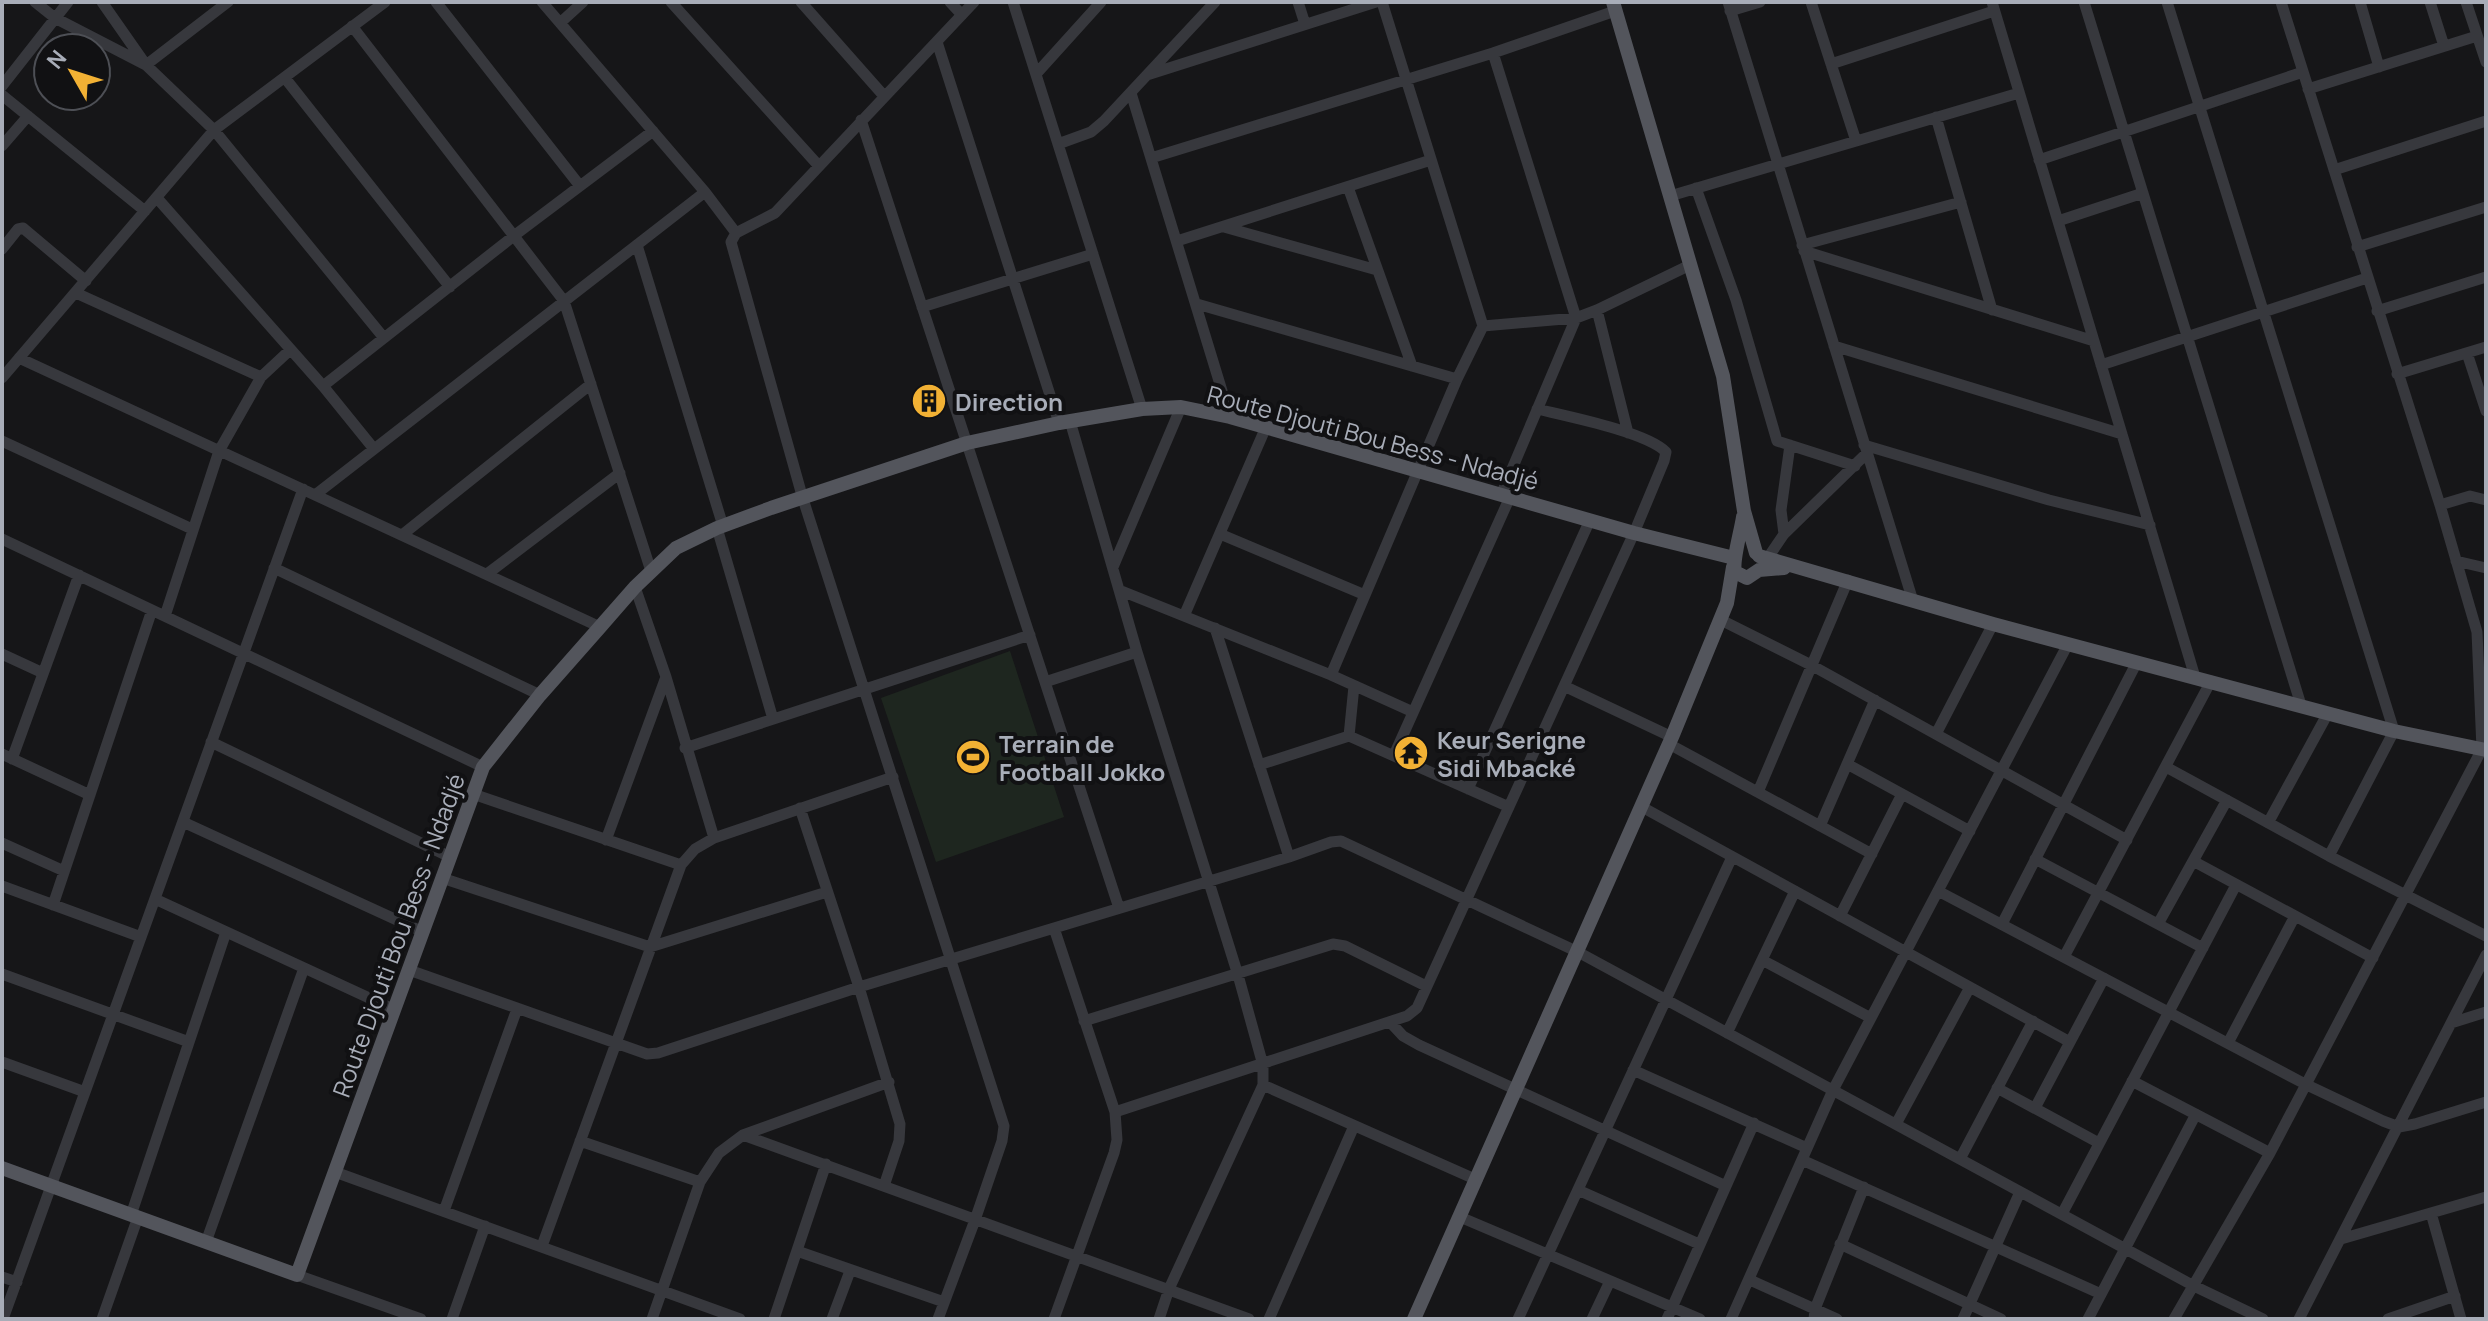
<svg xmlns="http://www.w3.org/2000/svg" width="2488" height="1321" viewBox="0 0 2488 1321" font-family="Manrope,sans-serif">
<style>
.green{fill:#1e261f}
.lines{fill:none;stroke-linecap:round;stroke-linejoin:round}
.minor{stroke:#37383d;stroke-width:11}
.major{stroke:#53555c;stroke-width:14}
.labels{text-anchor:middle;dominant-baseline:central;stroke-width:8;stroke-linejoin:round;paint-order:stroke}
.poi-label{font-size:24px;font-weight:bold;fill:#a8adb8;stroke:#111113;text-anchor:start}
.street-label{font-size:24px;fill:#a8adb8;stroke:#111113}
</style>
<rect width="100%" height="100%" fill="#161618"/>
<path class="green" d="M 1010,651 L 1064,817 L 936,862 L 881,698 Z"/>
<g class="lines">
<path class="minor" d="M 35,2 L 55,18 L 146,65 L 228,2
M 102,2 L 146,65 L 214,130 L 384,338
M 436,2 L 580,186
M 542,2 L 705,192 L 736,233
M 671,2 L 818,165
M 801,2 L 884,96
M 950,2 L 962,15
M 1013,2 L 1142,409
M 1298,2 L 1305,24
M 1728,2 L 1913,601
M 1811,2 L 1856,141
M 1992,2 L 2195,677
M 2084,2 L 2301,705
M 2167,2 L 2394,731 L 2329,856
M 2360,2 L 2379,67
M 2430,2 L 2444,46
M 2466,2 L 2486,62
M 1730,11 L 1760,2
M 560,23 L 583,2
M 352,26 L 564,301 L 651,571
M 937,42 L 1059,423
M 1493,53 L 1576,318 L 1501,495
M 1831,64 L 1994,11
M 1036,74 L 1101,2
M 1147,75 L 1376,2
M 285,78 L 450,287
M 2,86 L 68,2
M 2308,89 L 2477,36
M 1131,93 L 1230,417
M 2,95 L 145,211
M 1936,117 L 1992,310
M 861,120 L 1119,908
M 1058,144 L 1091,132 L 1104,121 L 1215,2
M 2,146 L 28,116
M 1151,158 L 1493,53 L 1615,11
M 2039,160 L 2303,72
M 2334,170 L 2486,121
M 1348,187 L 1412,366
M 1696,188 L 1736,300 L 1777,441 L 1855,466
M 1670,196 L 2019,93
M 157,198 L 323,386 L 374,449
M 2058,221 L 2143,193
M 1224,227 L 1377,270
M 1177,241 L 1431,160
M 637,245 L 723,526
M 1802,245 L 1961,202
M 2357,247 L 2486,207
M 2,249 L 18,229 L 23,228 L 86,281
M 1804,251 L 2094,341
M 76,293 L 261,377
M 1197,304 L 1457,379
M 922,307 L 1093,254
M 1597,310 L 1628,433
M 2377,311 L 2486,277
M 1483,326 L 1576,318 L 1597,310 L 1690,265
M 1834,346 L 2122,434
M 2467,353 L 2486,411
M 19,358 L 600,627
M 2101,365 L 2367,278
M 2397,374 L 2486,347
M 2,378 L 214,130 L 385,2
M 323,386 L 515,235 L 653,131
M 1070,421 L 1137,652 L 1238,975 L 1263,1065 L 1263,1085 L 1169,1289 L 1159,1319
M 2,441 L 192,529
M 1864,445 L 2049,500 L 2150,525
M 315,495 L 705,192
M 2440,505 L 2470,496 L 2486,500
M 717,528 L 773,719
M 1220,534 L 1365,595
M 1784,534 L 1781,510 L 1790,445
M 402,535 L 591,384
M 2,539 L 483,767
M 1767,559 L 1784,534 L 1867,453
M 2456,561 L 2486,568
M 1113,567 L 1181,407
M 274,568 L 540,695
M 487,574 L 620,473
M 635,587 L 666,677 L 714,838
M 1119,590 L 1331,675 L 1413,712
M 165,616 L 219,451 L 261,377 L 290,350
M 1184,616 L 1266,427
M 1721,620 L 1811,665 L 2127,840
M 1215,628 L 1289,857
M 2,654 L 43,673
M 1331,675 L 1457,379 L 1483,326 L 1382,2
M 1045,682 L 1137,652
M 1564,686 L 1672,737
M 1936,734 L 1993,624
M 1349,736 L 1354,686
M 211,742 L 450,857
M 1669,744 L 1872,854
M 685,748 L 1030,635
M 2,754 L 90,795
M 1394,755 L 1510,497
M 12,759 L 79,575
M 1847,764 L 1970,831
M 1259,765 L 1349,736 L 1509,807
M 2166,767 L 2329,856 L 2486,936
M 1468,789 L 1590,520
M 1758,792 L 1848,580
M 473,794 L 681,865
M 1642,807 L 2070,1042
M 800,808 L 859,987 L 900,1124 L 899,1141 L 884,1186
M 183,822 L 423,932
M 2268,823 L 2328,713
M 1820,826 L 1875,700
M 606,840 L 666,677
M 2,843 L 64,871
M 2035,859 L 2203,948
M 2193,861 L 2373,958
M 442,878 L 650,947 L 827,892
M 2,886 L 141,937
M 1938,891 L 2307,1085 L 2383,1121 L 2399,1127 L 2415,1124 L 2486,1102
M 155,899 L 393,1009
M 53,905 L 152,610
M 1840,916 L 1902,794
M 2002,924 L 2137,662
M 2158,924 L 2227,800
M 2064,957 L 2211,681
M 1762,960 L 1871,1018
M 409,970 L 647,1054 L 658,1053 L 859,987 L 1289,857 L 1331,842 L 1341,841 L 1578,952 L 2194,1286 L 2263,1319
M 2,974 L 189,1042
M 1084,1021 L 1333,944 L 1345,946 L 1426,986
M 1390,1022 L 1403,1036 L 1419,1045 L 1726,1186
M 2451,1023 L 2486,955
M 1727,1033 L 1795,891
M 2228,1043 L 2295,916
M 2,1062 L 85,1092
M 1633,1070 L 1807,1148
M 2132,1081 L 2270,1153
M 1263,1085 L 1477,1180
M 1997,1088 L 2099,1143
M 2035,1108 L 2104,978
M 1115,1112 L 1407,1016 L 1417,1008 L 1634,533 L 1664,461 L 1666,452 C 1647,432 1566,416 1537,409
M 1896,1124 L 1970,987
M 743,1135 L 1249,1319
M 580,1141 L 700,1182
M 1960,1159 L 2033,1021
M 1802,1160 L 2101,1294
M 335,1172 L 740,1319
M 1578,1190 L 1699,1244
M 444,1211 L 517,1009
M 2431,1213 L 2461,1319
M 2062,1214 L 2236,885
M 131,1215 L 226,932
M 1460,1217 L 1700,1319
M 2341,1239 L 2486,1197
M 206,1242 L 304,968
M 1840,1244 L 2001,1319
M 542,1246 L 681,865 L 695,849 L 714,838 L 893,777
M 797,1251 L 944,1302
M 297,1275 L 421,1319
M 2,1277 L 17,1282
M 1750,1280 L 1837,1319
M 3,1319 L 303,489
M 102,1319 L 138,1217
M 452,1319 L 485,1226
M 652,1319 L 700,1182 L 719,1153 L 743,1135 L 889,1082
M 774,1319 L 826,1164
M 832,1319 L 850,1271
M 938,1319 L 975,1220 L 1002,1141 L 1004,1126 L 803,499 L 731,242 L 736,233 L 775,213 L 974,2
M 1054,1319 L 1114,1153 L 1117,1140 L 1115,1112 L 1054,928
M 1269,1319 L 1354,1126
M 1518,1319 L 1732,857
M 1592,1319 L 1610,1281
M 1667,1319 L 1754,1123
M 1731,1319 L 1833,1090 L 2068,644
M 1814,1319 L 1815,1309 L 1864,1187
M 1963,1319 L 2020,1192
M 2088,1319 L 2196,1114
M 2174,1319 L 2270,1153 L 2482,749 L 2477,632 L 2440,505 L 2281,2
M 2299,1319 L 2451,1023 L 2486,1012
M 2388,1319 L 2455,1296"/>
<path class="major" d="M 1613,2 L 1723,376 L 1744,511 L 1756,553
M 1743,517 C 1741,531 1732,561 1735,572 L 1747,578 L 1759,570 L 1784,568
M 1759,556 L 1993,624 L 2394,731 L 2486,750
M 2,1168 L 297,1275 L 483,767 L 540,695 L 600,627 L 635,587 L 676,548 L 717,528 L 771,508 L 967,443 L 1059,423 L 1142,409 L 1181,407 L 1230,417 L 1634,533 L 1734,558
M 1414,1319 L 1672,737 L 1727,603 L 1733,567"/>
</g>
<defs>
<g id="building-disc" transform="scale(1.8)"><circle r="9.5" fill="#f2b134" stroke="#111113"/><path d="M-4-6H4V6H1V3H-1V6H-4ZM-2.5-4.3h1.7v1.8h-1.7ZM.8-4.3h1.7v1.8H.8ZM-2.5-1h1.7V.8h-1.7ZM.8-1h1.7V.8H.8Z" fill="#111"/></g>
<g id="temple-disc" transform="scale(1.8)"><circle r="9.5" fill="#f2b134" stroke="#111113"/><path d="M0-6L5-2H3V0L6.5 2.5H4V6H1.5V3h-3V6H-4V2.5H-6.5L-3 0V-2H-5Z" fill="#111"/></g>
<g id="stadium-disc" transform="scale(1.8)"><circle r="9.5" fill="#f2b134" stroke="#111113"/><path d="M0-5a6.5 5 0 1 0 0 10a6.5 5 0 1 0 0-10ZM-3.5-1.8h7v3.6h-7Z" fill="#111"/></g>
</defs>
<g fill-rule="evenodd">
<use href="#building-disc" x="929" y="401"/>
<use href="#temple-disc" x="1411" y="753"/>
<use href="#stadium-disc" x="973" y="757"/>
</g>
<g class="labels">
<g class="poi-label">
<text x="955" y="401">Direction</text>
<text x="1437" y="739">Keur Serigne<tspan x="1437" dy="28">Sidi Mbacké</tspan></text>
<text x="999" y="743">Terrain de<tspan x="999" dy="28">Football Jokko</tspan></text>
</g>
<g class="street-label">
<text transform="translate(1373 437) rotate(15)">Route Djouti Bou Bess - Ndadjé</text>
<text transform="translate(398 935) rotate(-70)">Route Djouti Bou Bess - Ndadjé</text>
</g>
</g>
<rect width="2488" height="1321" fill="none" stroke="#a8adb8" stroke-width="8"/>
<g transform="translate(72 72) rotate(309)"><circle r="38" fill="#111113" stroke="#4d4f55" stroke-width="2"/>
<path d="M0-6L14 30L0 20L-14 30Z" fill="#f2b134"/>
<text y="-12" font-size="22" font-weight="bold" text-anchor="middle" fill="#a8adb8">N</text>
</g>
</svg>
